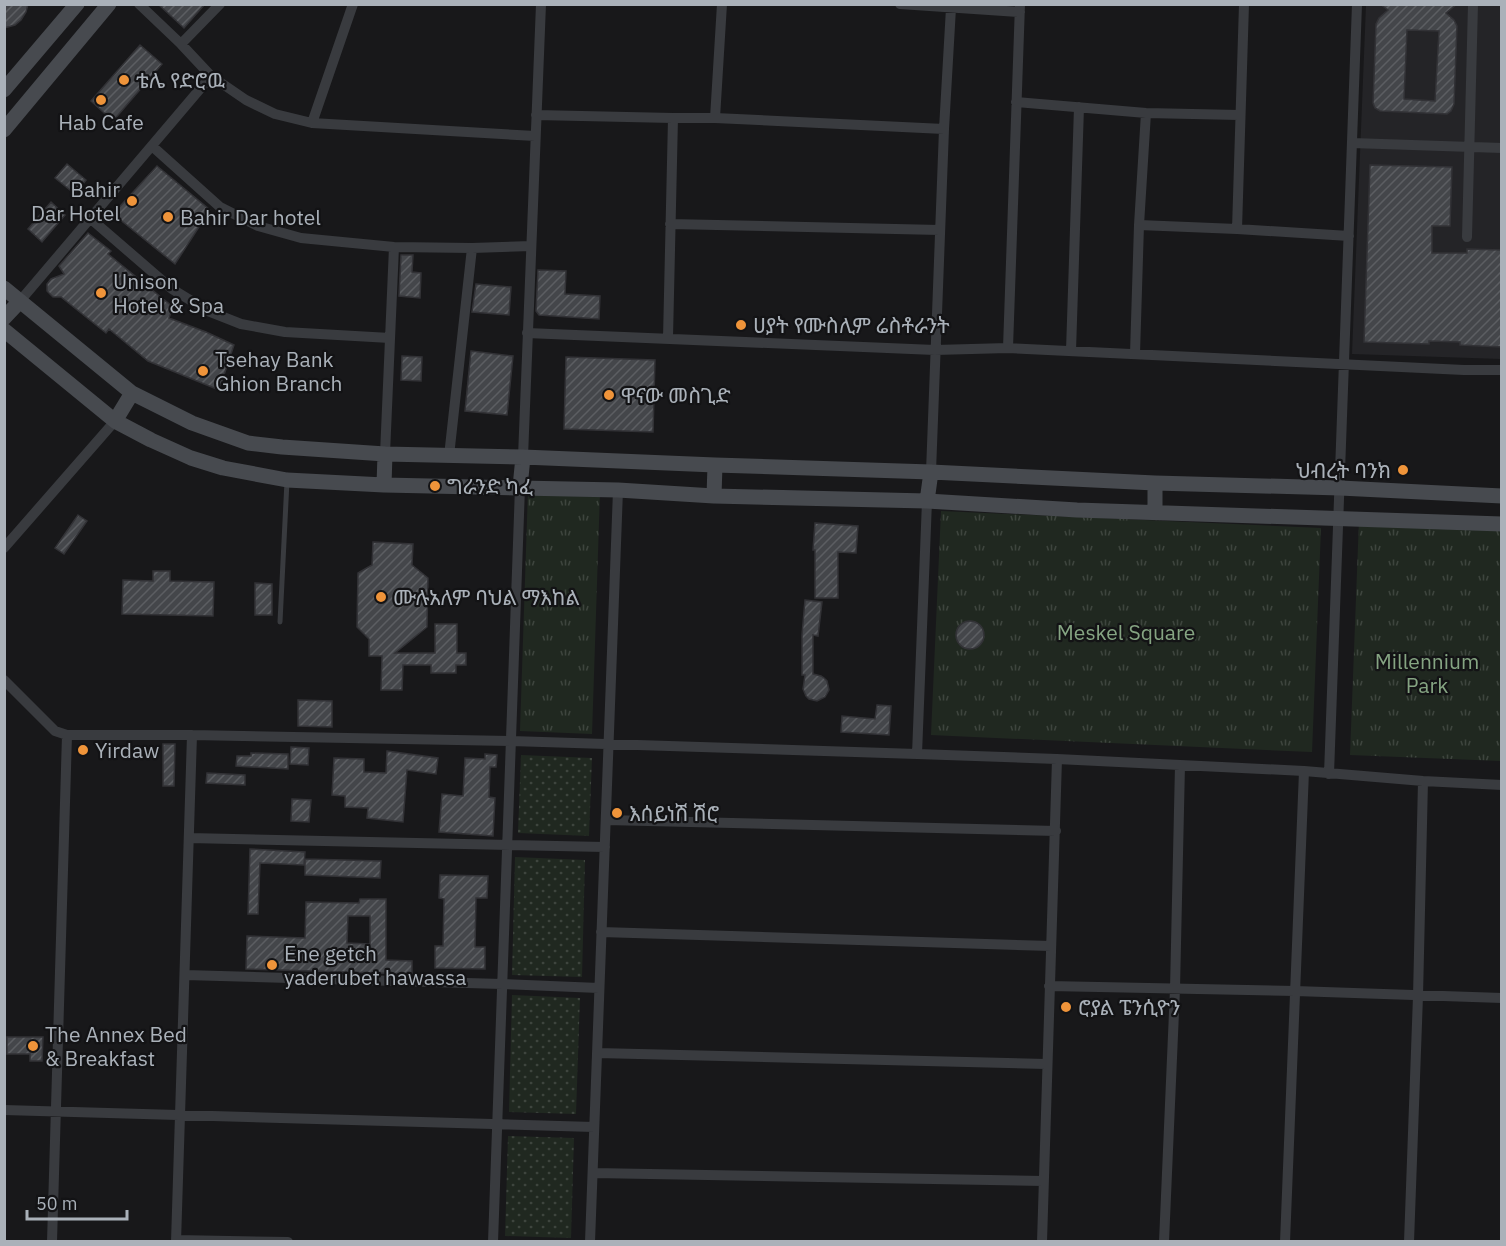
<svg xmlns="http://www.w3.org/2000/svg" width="1506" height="1246" viewBox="0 0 1506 1246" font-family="'IBM Plex Sans','Noto Sans Ethiopic',sans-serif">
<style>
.built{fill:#242427}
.grass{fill:url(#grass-dots)}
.park{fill:url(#park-tufts)}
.building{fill:url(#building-hatch);stroke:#323236;stroke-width:1.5;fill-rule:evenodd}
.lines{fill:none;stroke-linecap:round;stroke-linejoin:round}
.lane{stroke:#393b3f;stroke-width:5}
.street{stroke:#393b3f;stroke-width:10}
.secondary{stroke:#474a4f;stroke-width:15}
.poi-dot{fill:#ef943a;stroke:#131315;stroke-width:2}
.labels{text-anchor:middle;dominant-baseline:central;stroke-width:4.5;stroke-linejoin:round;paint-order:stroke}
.poi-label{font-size:21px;fill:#aab1b9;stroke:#131315;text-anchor:start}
.park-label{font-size:21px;fill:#85a482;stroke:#131315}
</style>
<defs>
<pattern id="grass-dots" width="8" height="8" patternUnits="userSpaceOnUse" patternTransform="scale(1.5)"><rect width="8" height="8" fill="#202820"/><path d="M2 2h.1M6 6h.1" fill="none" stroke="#3e453e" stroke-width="1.8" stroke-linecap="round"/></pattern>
<pattern id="park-tufts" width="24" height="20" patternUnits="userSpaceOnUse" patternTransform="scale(1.5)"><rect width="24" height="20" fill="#202820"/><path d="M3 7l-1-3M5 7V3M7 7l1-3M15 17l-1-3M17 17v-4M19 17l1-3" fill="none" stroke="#3e453e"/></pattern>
<pattern id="building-hatch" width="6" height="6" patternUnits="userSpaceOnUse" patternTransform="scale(1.5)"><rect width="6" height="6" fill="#44464a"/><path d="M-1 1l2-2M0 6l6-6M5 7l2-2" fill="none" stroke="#5c5e62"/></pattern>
</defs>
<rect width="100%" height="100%" fill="#18181a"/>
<path class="built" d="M 1366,5 L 1501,5 L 1501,359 L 1352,354 Z"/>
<path class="grass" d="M 521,755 L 592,758 L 589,836 L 518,833 Z
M 515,857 L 585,860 L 582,977 L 512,975 Z
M 512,995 L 580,998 L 576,1114 L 509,1112 Z
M 508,1136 L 574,1138 L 571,1238 L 505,1236 Z"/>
<path class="park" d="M 528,490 L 600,492 L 592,734 L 520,731 Z
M 941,511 L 1321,528 L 1312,752 L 931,735 Z
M 1359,520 L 1501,526 L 1501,761 L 1350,755 Z"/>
<path class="building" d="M 4,4 L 28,4 L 26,12 L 21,20 L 15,25 L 4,28 Z
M 158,4 L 205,4 L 184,28 Z
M 1380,4 L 1457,4 L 1446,13 L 1454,20 L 1457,26 L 1454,104 L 1451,111 L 1447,114 L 1380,111 L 1375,108 L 1373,103 L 1376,24 L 1379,18 L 1388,10 ZM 1407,30 L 1439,31 L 1435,101 L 1404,99 Z
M 140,45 L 162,64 L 113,121 L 91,101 Z
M 67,164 L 86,180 L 75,194 L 55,178 Z
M 1370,165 L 1452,167 L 1450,226 L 1432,226 L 1432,253 L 1467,253 L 1467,249 L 1502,250 L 1502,347 L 1460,345 L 1460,342 L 1429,341 L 1429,344 L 1364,342 Z
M 157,166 L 210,210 L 175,264 L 113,214 Z
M 51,202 L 65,215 L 42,242 L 28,229 Z
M 88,233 L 111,251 L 108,254 L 173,307 L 169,318 L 206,332 L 234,345 L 219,390 L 148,361 L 109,329 L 106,333 L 61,297 L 53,297 L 47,291 L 47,284 L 51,279 L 64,274 L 59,266 Z
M 401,255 L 413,255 L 412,272 L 421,273 L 420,298 L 399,296 Z
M 538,270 L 566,271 L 565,294 L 600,296 L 599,319 L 539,315 L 536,311 Z
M 476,284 L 511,287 L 509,315 L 472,312 Z
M 471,351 L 513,356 L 507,415 L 465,411 Z
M 402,356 L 422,357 L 421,381 L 401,380 Z
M 566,357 L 655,360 L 653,432 L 564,429 Z
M 78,515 L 87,521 L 64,554 L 55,548 Z
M 815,523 L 858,526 L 856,553 L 838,552 L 838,598 L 815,598 L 815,550 L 813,550 Z
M 373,542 L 413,544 L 412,565 L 428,578 L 427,627 L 395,653 L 435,653 L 435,624 L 457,624 L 457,653 L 466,653 L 466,665 L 456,665 L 456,673 L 431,673 L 431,665 L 403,665 L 402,690 L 381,690 L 382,656 L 369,656 L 369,639 L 357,627 L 358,573 L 372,565 Z
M 153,571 L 170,571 L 170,581 L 214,582 L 213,616 L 122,614 L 123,580 L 153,581 Z
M 255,583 L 272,584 L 272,615 L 255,615 Z
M 805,600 L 822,602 L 818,636 L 813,635 L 813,674 L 821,676 L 824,678 L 827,681 L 829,690 L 825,697 L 817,701 L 809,699 L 806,696 L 803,689 L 805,675 L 802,675 L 802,635 Z
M956 635a14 14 0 1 1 28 0a14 14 0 1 1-28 0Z
M 298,700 L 332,701 L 332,727 L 298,726 Z
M 877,705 L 891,706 L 889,735 L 841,732 L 842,716 L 875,719 Z
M 163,744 L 175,744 L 174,786 L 163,786 Z
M 291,747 L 309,748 L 308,765 L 290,764 Z
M 387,751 L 438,758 L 436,774 L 407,770 L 403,822 L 367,818 L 368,808 L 345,807 L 345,796 L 332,795 L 334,758 L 364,759 L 364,772 L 386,773 Z
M 251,753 L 288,754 L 288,769 L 236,766 L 237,756 L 251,756 Z
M 485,754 L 497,755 L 496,767 L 490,767 L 489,797 L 495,798 L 493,836 L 439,832 L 442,794 L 463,796 L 465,758 L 485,759 Z
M 207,773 L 245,775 L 245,785 L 206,783 Z
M 292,799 L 311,800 L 309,822 L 291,821 Z
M 250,849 L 305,852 L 304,865 L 260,863 L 258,914 L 248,914 Z
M 305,859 L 381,861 L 380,878 L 305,875 Z
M 440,875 L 488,876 L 487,898 L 476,898 L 475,947 L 485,947 L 485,969 L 435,968 L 435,946 L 443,946 L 444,899 L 439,898 Z
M 360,899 L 386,899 L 386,960 L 412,961 L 412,974 L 246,969 L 247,936 L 305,938 L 306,902 L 359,903 ZM 348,916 L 370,916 L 370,944 L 347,943 Z
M 7,1037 L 43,1037 L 42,1061 L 30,1061 L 30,1054 L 7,1054 Z"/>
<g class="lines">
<path class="lane" d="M 280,622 L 287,481"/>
<path class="street" d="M 139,4 L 181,44 L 211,76 L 246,100 L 275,114 L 312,123 L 535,136
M 900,4 L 1020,12
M 181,44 L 220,4
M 1016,102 L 1146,113 L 1239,115
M 536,115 L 673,118 L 715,118 L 944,129
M 715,118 L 722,4
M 312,123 L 353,4
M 1352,143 L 1502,148
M 152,146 L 220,207 L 258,226 L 301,238 L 394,247 L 472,248 L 531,246
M 91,219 L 172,289 L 208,311 L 241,324 L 285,332 L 390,338
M 670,224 L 940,230
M 1139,225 L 1237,229 L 1349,236
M 1237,229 L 1244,4
M 1467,237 L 1473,4
M 20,301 L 211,76
M 527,333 L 935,350 L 1008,348 L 1464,370 L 1502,370
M 668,338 L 673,118
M 1008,348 L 1020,4
M 1071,351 L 1079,107
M 1135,354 L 1139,225 L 1146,113
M 385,454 L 394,247
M 449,456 L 472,248
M 523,457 L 541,4
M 931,472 L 944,129 L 951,8
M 4,548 L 115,421
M 4,680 L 55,731 L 67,735 L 192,735 L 511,741 L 917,754 L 1057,759 L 1304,771 L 1423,781 L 1502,785
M 917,754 L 927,501
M 1329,774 L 1357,4
M 606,820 L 1056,831
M 189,838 L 605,847
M 601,932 L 1051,946
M 185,975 L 502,984 L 599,988
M 1049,986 L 1295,991 L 1502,998
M 597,1053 L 1046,1064
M 4,1110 L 594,1127
M 593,1173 L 1043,1181
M 176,1240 L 288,1242
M 52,1242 L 67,735
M 176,1242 L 192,735
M 493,1242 L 520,487
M 590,1242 L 618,490
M 1042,1242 L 1057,759
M 1164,1242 L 1175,989 L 1180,765
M 1285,1242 L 1304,771
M 1409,1242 L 1418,996 L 1423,781"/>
<path class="secondary" d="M 4,90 L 77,4
M 4,130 L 109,4
M 4,288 L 132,393 L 192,423 L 248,443 L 282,447 L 385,454 L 523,457 L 715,465 L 931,472 L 1155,483 L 1340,488 L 1502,496
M 4,318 L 20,301
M 4,330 L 115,421 L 151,440 L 191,458 L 223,468 L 287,480 L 384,485 L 618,490 L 714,496 L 927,501 L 1077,510 L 1502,524
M 115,421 L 132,393
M 384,485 L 385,454
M 520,487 L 523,457
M 714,496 L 715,465
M 927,501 L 931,472
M 1155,513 L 1155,483"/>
</g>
<g class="poi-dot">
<circle cx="124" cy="80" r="6"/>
<circle cx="101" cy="100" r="6"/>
<circle cx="132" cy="201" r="6"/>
<circle cx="168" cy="217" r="6"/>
<circle cx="101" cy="293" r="6"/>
<circle cx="741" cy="325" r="6"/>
<circle cx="203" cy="371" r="6"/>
<circle cx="609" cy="395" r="6"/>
<circle cx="1403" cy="470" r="6"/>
<circle cx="435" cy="486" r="6"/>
<circle cx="381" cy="597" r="6"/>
<circle cx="83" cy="750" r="6"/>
<circle cx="617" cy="813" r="6"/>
<circle cx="272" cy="965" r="6"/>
<circle cx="1066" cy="1007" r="6"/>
<circle cx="33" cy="1046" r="6"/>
</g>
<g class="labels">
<g class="poi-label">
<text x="136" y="80">ቴሌ የድሮዉ</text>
<text x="101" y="122" text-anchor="middle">Hab Cafe</text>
<text x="120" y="189" text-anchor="end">Bahir<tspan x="120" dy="24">Dar Hotel</tspan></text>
<text x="180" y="217">Bahir Dar hotel</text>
<text x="113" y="281">Unison<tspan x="113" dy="24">Hotel &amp; Spa</tspan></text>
<text x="753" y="325">ሀያት የሙስሊም ሬስቶራንት</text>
<text x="215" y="359">Tsehay Bank<tspan x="215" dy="24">Ghion Branch</tspan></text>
<text x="621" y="395">ዋናው መስጊድ</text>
<text x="1391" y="470" text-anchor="end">ህብረት ባንክ</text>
<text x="447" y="486">ግራንድ ካፈ</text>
<text x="393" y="597">ሙሉአለም ባህል ማእከል</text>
<text x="95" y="750">Yirdaw</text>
<text x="629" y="813">እሰይነሽ ሽሮ</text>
<text x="284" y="953">Ene getch<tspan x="284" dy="24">yaderubet hawassa</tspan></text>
<text x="1078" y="1007">ሮያል ፔንሲዮን</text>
<text x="45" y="1034">The Annex Bed<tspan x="45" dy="24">&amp; Breakfast</tspan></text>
</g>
<g class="park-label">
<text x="1126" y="632">Meskel Square</text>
<text x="1427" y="661">Millennium<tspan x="1427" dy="24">Park</tspan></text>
</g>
</g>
<rect width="1506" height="1246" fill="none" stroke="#aab1b9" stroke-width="12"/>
<path d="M27 1210v9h100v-9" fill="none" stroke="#aab1b9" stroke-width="3"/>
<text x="36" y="1210" font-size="18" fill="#aab1b9" stroke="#131315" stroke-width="4.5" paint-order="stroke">50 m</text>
</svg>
